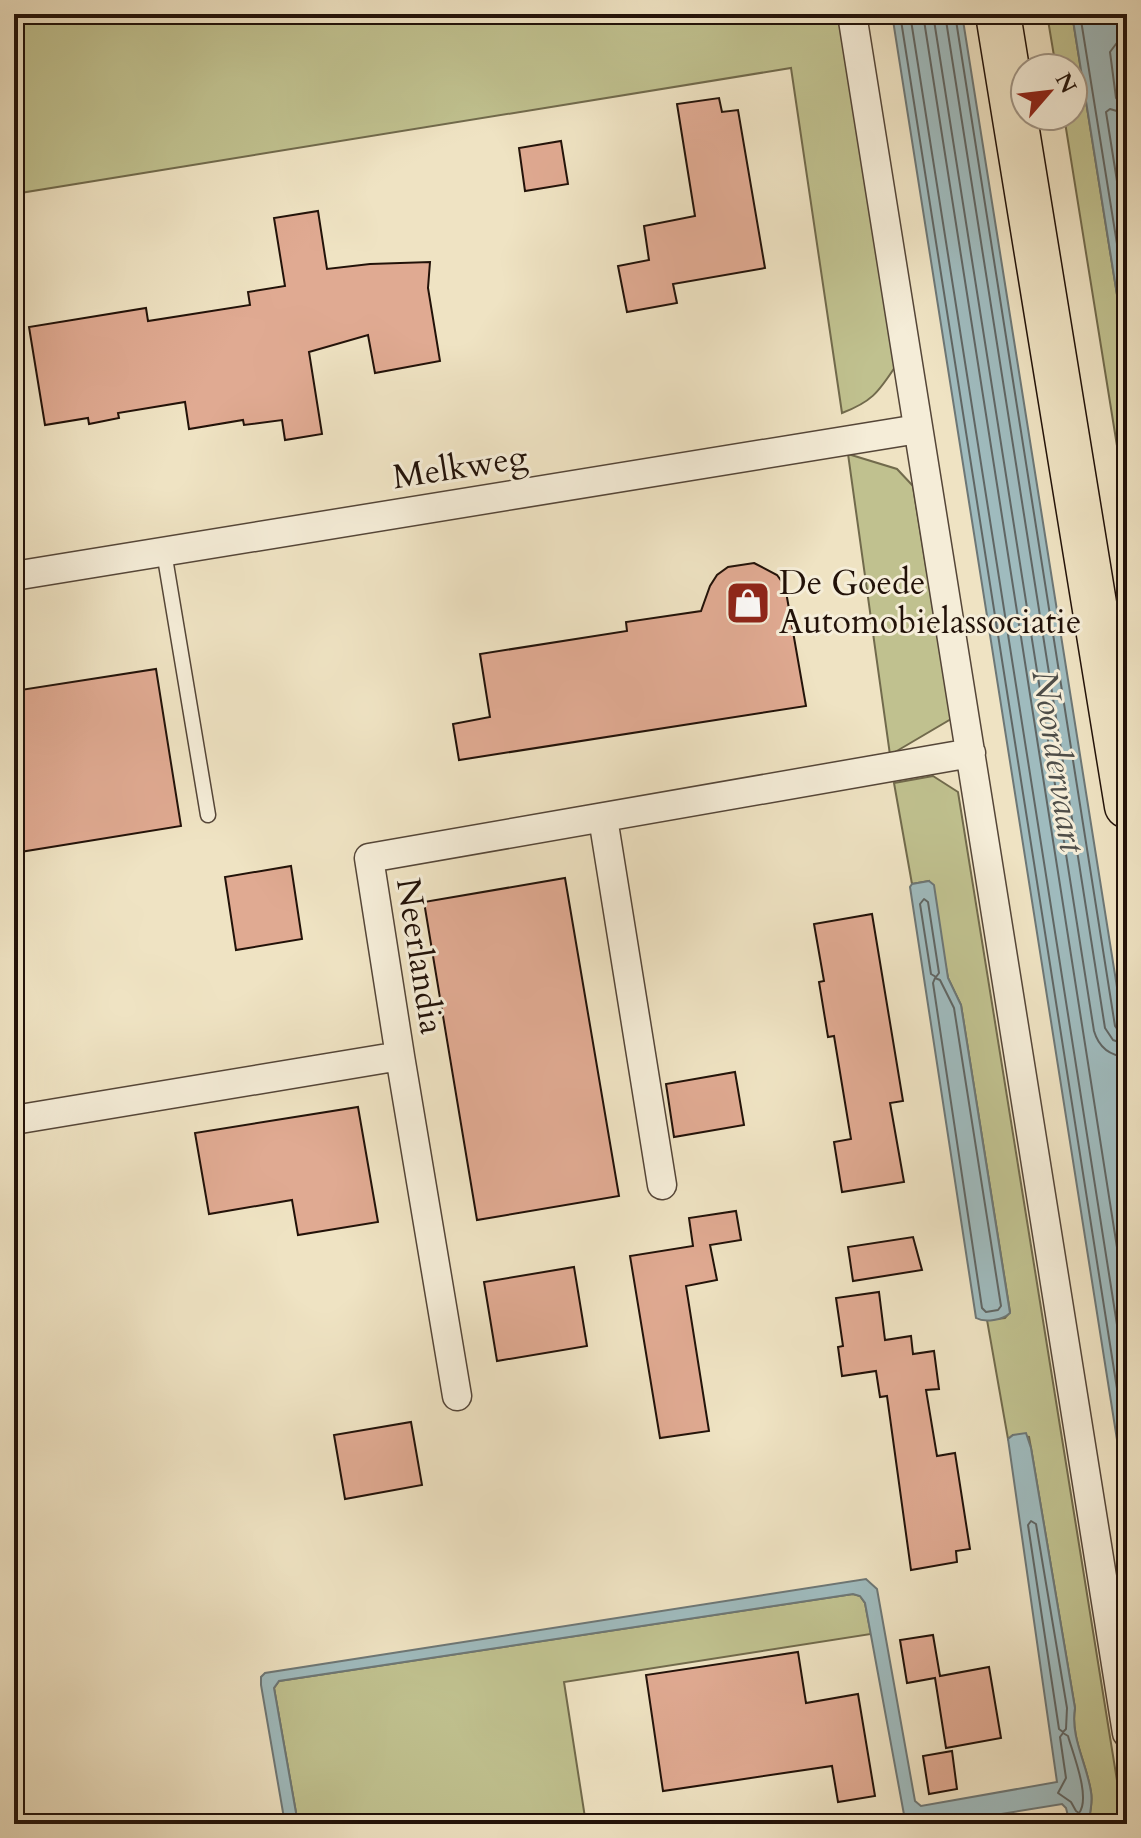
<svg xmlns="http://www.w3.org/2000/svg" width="1141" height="1838" viewBox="0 0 1141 1838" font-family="Cardo,serif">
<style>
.green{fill:#c0c18f;stroke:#716a4c;stroke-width:2}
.water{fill:#9fbbbe;stroke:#6d7776;stroke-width:2}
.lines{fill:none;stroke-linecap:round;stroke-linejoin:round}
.shore{stroke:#606664;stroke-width:2}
.building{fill:#e0aa92;stroke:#221209;stroke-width:2}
.service-casing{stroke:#554638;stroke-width:17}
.minor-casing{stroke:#554638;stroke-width:31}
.primary-casing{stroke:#221209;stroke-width:47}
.service{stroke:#f5edd8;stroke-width:14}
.minor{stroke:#f5edd8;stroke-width:28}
.primary{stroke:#efe3c3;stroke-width:44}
.labels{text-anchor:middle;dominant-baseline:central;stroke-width:6;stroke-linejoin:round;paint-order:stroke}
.street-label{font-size:34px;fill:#221209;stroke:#f5edd8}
.poi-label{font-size:34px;fill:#221209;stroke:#f5edd8;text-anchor:start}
.water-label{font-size:36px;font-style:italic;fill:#4e4d48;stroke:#f5edd8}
</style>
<rect width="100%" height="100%" fill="#efe3c3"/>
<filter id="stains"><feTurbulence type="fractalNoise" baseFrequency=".0025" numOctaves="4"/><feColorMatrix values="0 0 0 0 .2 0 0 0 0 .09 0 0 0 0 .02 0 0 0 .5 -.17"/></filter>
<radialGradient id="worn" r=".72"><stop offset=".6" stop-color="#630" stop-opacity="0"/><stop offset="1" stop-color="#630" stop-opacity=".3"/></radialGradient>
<path class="green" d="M 14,14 L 838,14 L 895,367 C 878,393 871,402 842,413 L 791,68 L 14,194 Z
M 1047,14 L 1072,14 L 1127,357 L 1127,508 L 1064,116 L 1073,116 L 1073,68 L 1056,68 Z
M 848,454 L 897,469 L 913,486 L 951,719 L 890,755 Z
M 933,776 L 958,792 L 1124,1824 L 1088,1824 C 1090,1813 1093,1803 1091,1792 C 1087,1764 1070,1737 1075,1708 L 1031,1448 L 1029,1437 L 1013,1435 L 1008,1439 L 987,1320 L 1005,1318 L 1010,1312 L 961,1005 L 948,978 L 929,881 L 912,884 L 894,783 Z
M 853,1594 L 860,1596 L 865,1603 L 871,1634 L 564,1682 L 586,1824 L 298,1824 L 274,1688 L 279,1681 Z"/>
<path class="water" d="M 892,14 L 962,14 L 1127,1050 L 1127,1503 Z
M 1072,14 L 1108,14 L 1127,20 L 1127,43 L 1118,52 L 1127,125 L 1127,357 Z
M 929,881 L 934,885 L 948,978 L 961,1005 L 1010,1313 C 1003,1320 985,1323 976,1318 L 910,887 L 912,884 Z
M 1026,1433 L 1031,1448 L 1075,1708 C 1070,1737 1087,1764 1091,1792 C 1093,1803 1090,1813 1088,1824 L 1070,1824 L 1066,1808 L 1062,1804 L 940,1824 L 908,1824 L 905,1820 L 865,1603 L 860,1596 L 853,1594 L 279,1681 L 274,1688 L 298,1824 L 285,1824 L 261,1685 L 261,1677 L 265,1673 L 866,1579 L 877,1589 L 915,1801 L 921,1806 L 1057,1782 L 1008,1439 L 1013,1435 Z"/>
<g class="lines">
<path class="shore" d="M 900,14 L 1127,1452
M 910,14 L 1127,1388
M 923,14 L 1127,1311
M 933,14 L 1094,1031 C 1099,1048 1110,1056 1127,1057
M 945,14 L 1105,1028 L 1113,1040 L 1127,1045
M 955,14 L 1115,1026 L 1120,1033 L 1127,1035
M 1080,14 L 1127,306
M 1127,38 L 1119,40 L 1110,52 L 1116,98 L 1120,103 L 1127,104
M 1127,114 L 1110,109 L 1106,112 L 1127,244
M 924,899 L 928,902 L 939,973 L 936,977 L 931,974 L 920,904 Z
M 935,978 L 940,980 L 954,1008 L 1001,1306 L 998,1310 L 986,1312 L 982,1308 L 933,983 Z
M 1031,1521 L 1036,1524 L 1067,1708 L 1066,1729 L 1063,1732 L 1059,1729 L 1028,1525 Z
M 1063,1733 L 1068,1736 C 1073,1754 1091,1798 1079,1813 L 1076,1811 L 1071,1802 L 1058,1793 L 1066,1778 L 1060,1737 Z"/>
</g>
<path class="building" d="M 719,98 L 722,112 L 738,110 L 765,268 L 673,284 L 677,303 L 627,312 L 618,266 L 649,260 L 644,226 L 695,216 L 677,104 Z
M 561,141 L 568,184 L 525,191 L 519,148 Z
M 318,211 L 327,269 L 370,264 L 430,262 L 428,288 L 440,361 L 375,373 L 368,335 L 309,352 L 322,434 L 285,440 L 282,420 L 244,425 L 243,420 L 189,429 L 185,402 L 118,413 L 119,418 L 89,424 L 88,418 L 45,425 L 29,327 L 146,308 L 148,321 L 250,305 L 248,292 L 285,286 L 274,218 Z
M 754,563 L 777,575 L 785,586 L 806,706 L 459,760 L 453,724 L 490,717 L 480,654 L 627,631 L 626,622 L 701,611 L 710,586 L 717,575 L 728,567 Z
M 156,669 L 181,826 L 14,853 L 14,691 Z
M 291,866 L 302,939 L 236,950 L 225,877 Z
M 565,878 L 619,1196 L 477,1220 L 424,902 Z
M 872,914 L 903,1101 L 890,1103 L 904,1182 L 842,1192 L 834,1142 L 851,1139 L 834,1036 L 828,1037 L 819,982 L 824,981 L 814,924 Z
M 735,1072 L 744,1125 L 674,1137 L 666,1084 Z
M 358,1107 L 378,1222 L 298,1235 L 292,1200 L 209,1214 L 195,1133 Z
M 736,1211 L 741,1240 L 710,1245 L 717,1280 L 686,1286 L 709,1431 L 660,1438 L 630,1256 L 693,1246 L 689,1218 Z
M 913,1237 L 922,1270 L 853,1281 L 848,1247 Z
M 574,1267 L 587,1346 L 497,1361 L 484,1282 Z
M 879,1292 L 885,1340 L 911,1336 L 913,1354 L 934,1351 L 939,1389 L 926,1390 L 937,1456 L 955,1453 L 970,1549 L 956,1551 L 957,1562 L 911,1570 L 887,1396 L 880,1397 L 876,1371 L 842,1376 L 838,1347 L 843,1346 L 836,1298 Z
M 411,1422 L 422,1485 L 345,1499 L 334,1435 Z
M 933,1635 L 940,1676 L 989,1667 L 1001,1738 L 946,1748 L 935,1678 L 907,1683 L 900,1640 Z
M 798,1652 L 806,1703 L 858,1694 L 875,1796 L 838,1802 L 832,1766 L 663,1791 L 646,1675 Z
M 952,1751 L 957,1789 L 929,1794 L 923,1756 Z"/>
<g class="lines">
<g class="service-casing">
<path id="service" d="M 164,552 L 208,815"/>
</g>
<g class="minor-casing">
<path id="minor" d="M 852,14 L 1127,1733
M 14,576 L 918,429
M 603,818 L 662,1185
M 400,1056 L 457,1396
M 14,1120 L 400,1056 L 369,858 L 971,753"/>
</g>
<g class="primary-casing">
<path id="primary" d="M 998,14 L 1127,806"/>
</g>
<use href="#service" class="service"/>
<use href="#minor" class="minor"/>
<use href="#primary" class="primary"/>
</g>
<defs>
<g id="shop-square" transform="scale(2.3)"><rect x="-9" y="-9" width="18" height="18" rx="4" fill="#8f2418" stroke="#f5edd8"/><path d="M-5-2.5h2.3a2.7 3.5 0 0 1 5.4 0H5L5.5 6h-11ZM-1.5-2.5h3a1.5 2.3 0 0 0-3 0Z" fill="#fff"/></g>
</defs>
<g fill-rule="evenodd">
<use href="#shop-square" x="748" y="603"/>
</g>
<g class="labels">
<g class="street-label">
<text transform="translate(460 467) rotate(-9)">Melkweg</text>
<text transform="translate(420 956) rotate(81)">Neerlandia</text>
</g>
<g class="poi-label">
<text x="779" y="583">De Goede<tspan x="779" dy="39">Automobielassociatie</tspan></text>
</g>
<g class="water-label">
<text transform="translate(1058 761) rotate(81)">Noordervaart</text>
</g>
</g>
<rect width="1141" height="1838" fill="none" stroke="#efe3c3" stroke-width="48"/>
<rect x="16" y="16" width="1109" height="1806" fill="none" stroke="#221209" stroke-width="4"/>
<rect x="24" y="24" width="1093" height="1790" fill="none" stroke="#221209" stroke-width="2"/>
<g transform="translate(1049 92) rotate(62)"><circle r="38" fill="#f5edd8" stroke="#a19585" stroke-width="2"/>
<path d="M0-6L14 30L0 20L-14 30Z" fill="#8f2418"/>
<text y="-12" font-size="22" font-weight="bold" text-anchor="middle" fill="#221209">N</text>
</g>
<rect width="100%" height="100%" filter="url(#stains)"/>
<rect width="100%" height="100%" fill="url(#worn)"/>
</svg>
